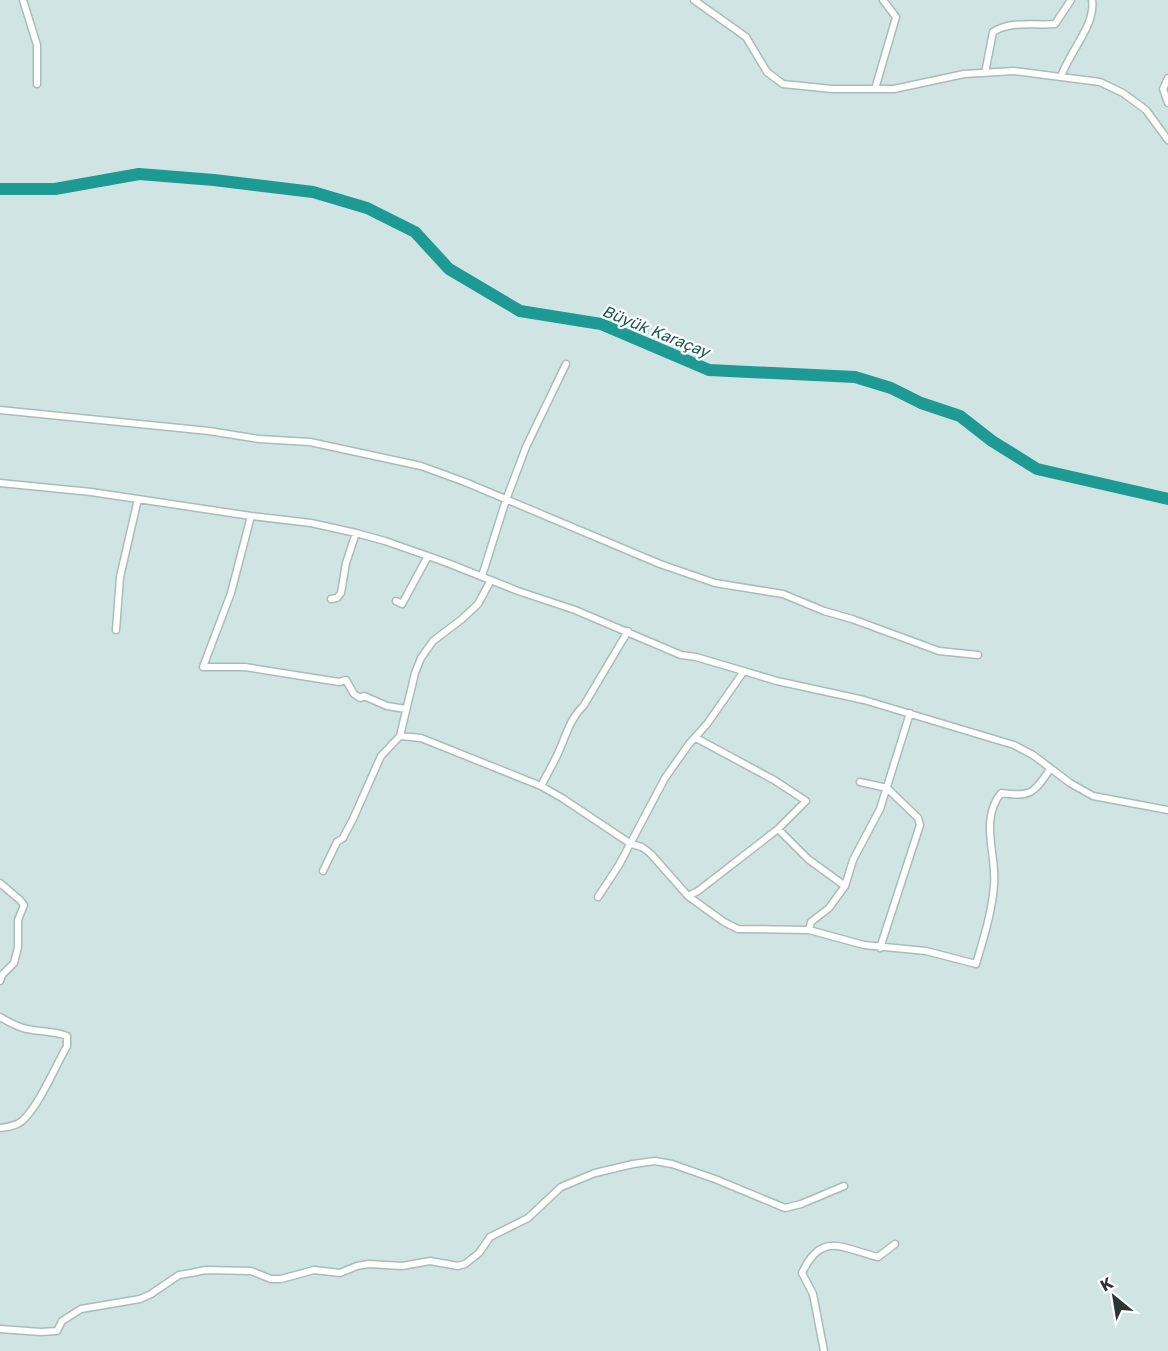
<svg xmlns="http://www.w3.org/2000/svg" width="1168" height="1351" viewBox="0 0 1168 1351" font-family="'Golos Text',sans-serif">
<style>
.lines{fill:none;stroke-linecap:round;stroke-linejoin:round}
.river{stroke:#1c9a93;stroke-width:12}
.minor-casing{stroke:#a8bcba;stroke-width:9}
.minor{stroke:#fff;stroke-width:6}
.labels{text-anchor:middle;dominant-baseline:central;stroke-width:4.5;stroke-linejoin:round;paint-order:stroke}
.water-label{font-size:16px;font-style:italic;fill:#175753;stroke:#fff}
</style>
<rect width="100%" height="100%" fill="#d0e5e3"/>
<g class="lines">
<path class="river" d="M 0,189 L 55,189 L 139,174 L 214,180 L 313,192 L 367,208 L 415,232 L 449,269 L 520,311 L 601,324 L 709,370 L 855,377 L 891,388 L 921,403 L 960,416 L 992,441 L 1037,469 L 1168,499"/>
<g class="minor-casing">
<path id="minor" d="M 23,0 L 37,45 L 37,84
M 694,0 L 746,37 L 767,72 L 783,84 L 832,89 L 894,89 L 964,74 L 1014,71 L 1100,82 L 1123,93 L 1146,110 L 1168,140
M 985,73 L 993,32 C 1011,20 1034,26 1055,24 L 1071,0
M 1061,77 C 1069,52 1096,25 1092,0
M 1168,78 L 1163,89 L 1168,103
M 875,89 L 896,17 L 883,0
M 0,410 L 209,431 L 259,439 L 310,442 L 421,466 L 465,482 L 660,564 L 715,583 L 783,594 L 824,611 L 852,619 L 939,651 L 978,655
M 0,483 L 91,492 L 251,516 L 311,523 L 356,533 L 385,541 L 445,562 L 518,591 L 575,610 L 681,655 L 696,657 L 777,681 L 864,700 L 1014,745 L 1033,755 L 1070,783 L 1093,796 L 1168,810
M 251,516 L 231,593 L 203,667 L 245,667 L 339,682 L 346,680 L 354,694 L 360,698 L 364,696 L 387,706 L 406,709
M 482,576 L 506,500 L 526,447 L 566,364
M 331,599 L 337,598 L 341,593 L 346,563 L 356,533
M 396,601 L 402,604 L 428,556
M 116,630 L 120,577 L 138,499
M 400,736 L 421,738 L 541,786 L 562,798 L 631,844 L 642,847 L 651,854 L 688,896 L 724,922 L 738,929 L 809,930 L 864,945 L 926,951 L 976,964 C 984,937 992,912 994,885 C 997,854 979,821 1001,793 C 1030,797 1034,794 1050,769
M 860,782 L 887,788 L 918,818 L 920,825 L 880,948
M 541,786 C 547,774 554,763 559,751 C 567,733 570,719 584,705 L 628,631
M 778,829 L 808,859 L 845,886
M 323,871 L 337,842 L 343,838 L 353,819 L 381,756 L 400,736 L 415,673 L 421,658 L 433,641 L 462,619 L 478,604 L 491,580
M 0,883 L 20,900 L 24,905 L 18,920 L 18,947 L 14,963 L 2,975 L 0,981
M 688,896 L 698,891 L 778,829 L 806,801 L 774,780 L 696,738
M 598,897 L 619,865 L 665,778 L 689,744 L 707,724 L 744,671
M 809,930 L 811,922 L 829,908 L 845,886 L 853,860 L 880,809 L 910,713
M 0,1017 C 9,1022 17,1027 27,1029 C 41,1032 54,1031 67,1036 L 67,1046 C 55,1067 39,1106 22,1121 C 16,1126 8,1127 0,1128
M 0,1329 L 41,1332 L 57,1331 L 62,1321 L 81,1309 L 140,1299 L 151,1294 L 179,1275 L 191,1273 L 206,1270 L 251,1271 L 271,1279 L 281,1279 L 314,1270 L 340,1273 L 357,1266 L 369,1264 L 402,1266 L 430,1261 L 458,1266 L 465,1264 L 479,1253 L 490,1237 L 528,1218 L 561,1187 L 595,1173 L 633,1164 L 655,1161 L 672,1164 L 715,1179 L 785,1208 L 801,1204 L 844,1186
M 824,1351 L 813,1294 L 802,1273 C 822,1230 843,1249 878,1257 L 895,1244"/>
</g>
<use href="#minor" class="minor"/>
</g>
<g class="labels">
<g class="water-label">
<text transform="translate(656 331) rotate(22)">Büyük Karaçay</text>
</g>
</g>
<g transform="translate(1114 1297) rotate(330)" stroke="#ffffff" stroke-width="4.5" paint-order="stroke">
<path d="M0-4.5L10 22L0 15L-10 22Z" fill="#2d3534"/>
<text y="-9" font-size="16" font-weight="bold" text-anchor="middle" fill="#2d3534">K</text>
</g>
</svg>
